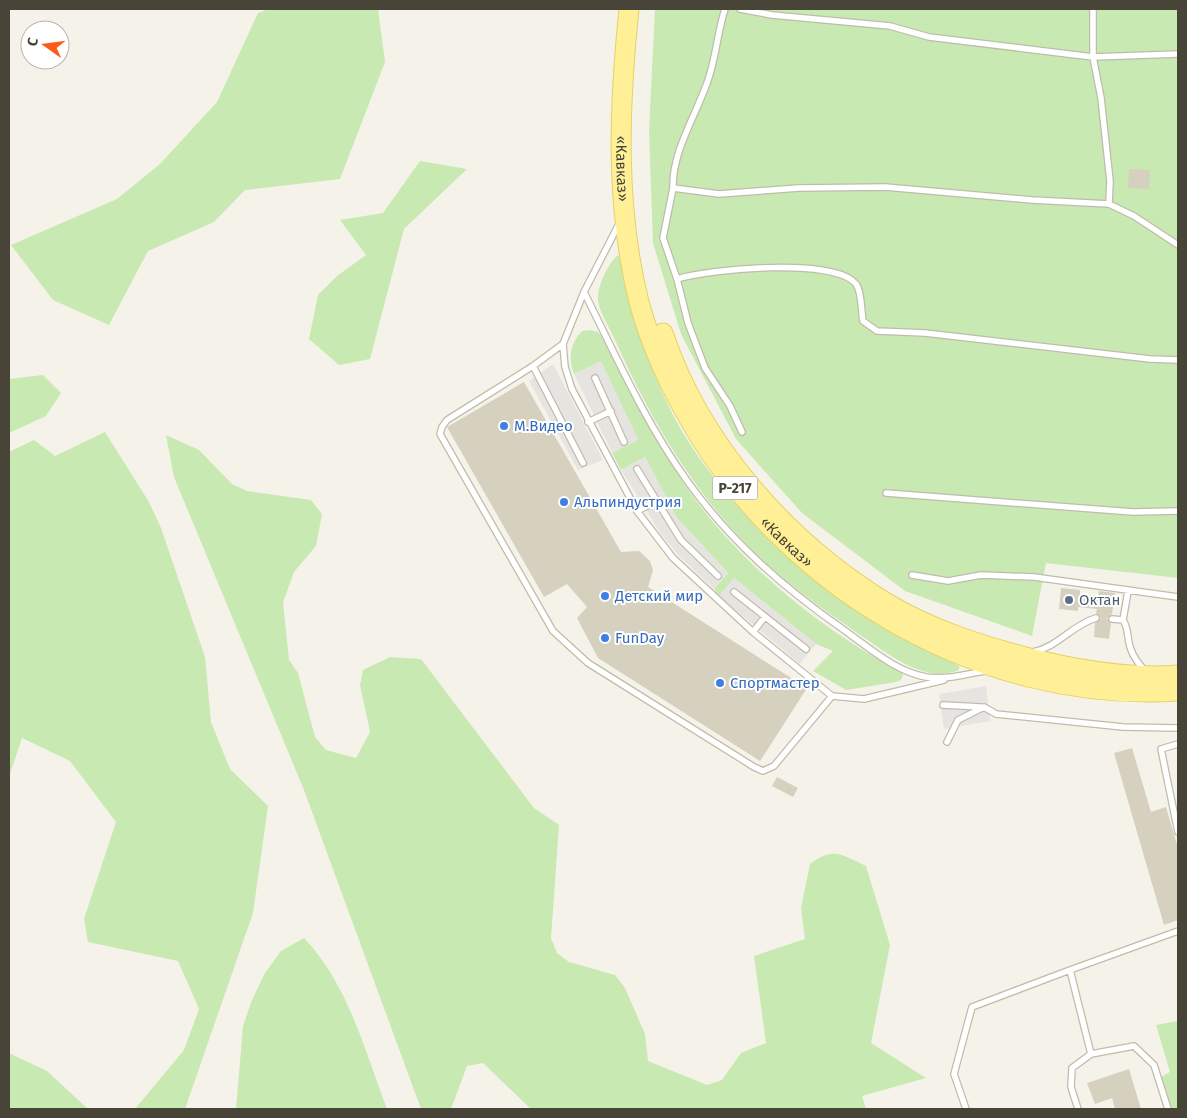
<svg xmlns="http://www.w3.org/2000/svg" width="1187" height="1118" viewBox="0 0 1187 1118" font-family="'Fira Sans',sans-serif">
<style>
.green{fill:#c8e9b1}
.parking{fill:#e6e4e0}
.building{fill:#d6d0be}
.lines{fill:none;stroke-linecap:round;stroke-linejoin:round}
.lane-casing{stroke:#c0bcab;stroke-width:8}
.primary-casing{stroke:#e5d166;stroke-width:21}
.lane{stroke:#fff;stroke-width:5.5}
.primary{stroke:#fff097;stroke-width:19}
.shop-dot{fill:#3f7fe0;stroke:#fff;stroke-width:2}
.service-dot{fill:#5c6f8a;stroke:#fff;stroke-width:2}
.labels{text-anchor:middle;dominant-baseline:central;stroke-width:4;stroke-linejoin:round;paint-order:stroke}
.shield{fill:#fff;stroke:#7f7c73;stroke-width:1}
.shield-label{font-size:14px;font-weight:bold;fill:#484437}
.street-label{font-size:15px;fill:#484437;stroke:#fff}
.shop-label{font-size:15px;fill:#366cbe;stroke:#fff;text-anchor:start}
.service-label{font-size:15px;fill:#4e5e75;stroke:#fff;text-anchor:start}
</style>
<rect width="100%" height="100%" fill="#f5f3e9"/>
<path class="green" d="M 269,9 L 378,9 L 385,62 L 340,179 L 245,190 L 214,222 L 148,251 L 109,325 L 53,300 L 11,245 L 117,199 L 160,164 L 217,102 L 258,13 Z
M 655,9 L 1178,9 L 1178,578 L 1046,563 L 1032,636 L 905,591 L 802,513 L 736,439 L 681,334 L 653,243 L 649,131 Z
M 420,161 L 467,169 L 404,229 L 370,359 L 339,365 L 309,339 L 318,295 L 337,276 L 366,255 L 340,220 L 383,213 Z
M 618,255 C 624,265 623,281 627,292 C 638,330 651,369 668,405 C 704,481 789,568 859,613 C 891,634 926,647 959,666 L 959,670 C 925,684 890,655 863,637 C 830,614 797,591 767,564 C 701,505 652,423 617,344 C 612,332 598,310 598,299 C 597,286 609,262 618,255 Z
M 590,330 L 598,332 L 604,340 C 628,388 653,437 683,482 C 734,559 819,629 901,672 L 903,675 L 901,680 L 896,682 L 846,690 L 813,671 L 833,651 L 816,644 L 734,578 L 719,596 L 714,589 L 728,573 L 677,518 L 645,457 L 621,470 L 612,453 L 638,440 L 601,362 L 574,374 C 568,357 570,344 582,331 Z
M 43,375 L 61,393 L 46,416 L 9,433 L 9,379 Z
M 105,432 L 149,502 L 161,528 L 205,657 L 211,722 L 230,769 L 268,806 L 253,913 L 185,1109 L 135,1109 L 184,1050 L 199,1009 L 178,961 L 88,942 L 84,919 L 116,822 L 70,761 L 22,738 L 9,777 L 9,452 L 34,440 L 55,456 Z
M 166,435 L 199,450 L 232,484 L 247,491 L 311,500 L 322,514 L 316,546 L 294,572 L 283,602 L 289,660 L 298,673 L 315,737 L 326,750 L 356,758 L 370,732 L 360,685 L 363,670 L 390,657 L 421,659 L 534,808 L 559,825 L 551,938 L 557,953 L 569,962 L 615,975 L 625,988 L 645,1034 L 648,1061 L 707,1085 L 722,1080 L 741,1053 L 766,1043 L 754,956 L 805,939 L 801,908 L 810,864 C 834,846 842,855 866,866 L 890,945 L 871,1043 L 926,1078 L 862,1096 L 866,1109 L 531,1109 L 483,1063 L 467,1066 L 451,1109 L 421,1109 L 304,790 L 174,477 Z
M 304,938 C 348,984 365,1051 387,1109 L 236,1109 L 243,1026 L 252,1000 L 265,973 L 281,951 Z
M 1178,1021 L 1178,1109 L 1172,1109 L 1161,1077 L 1170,1072 L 1156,1025 Z
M 9,1053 L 47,1071 L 88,1109 L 9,1109 Z"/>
<path class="parking" d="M 601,361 L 638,440 L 612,453 L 574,374 Z
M 553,364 L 603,460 L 578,470 L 529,381 Z
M 645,457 L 677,518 L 728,573 L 714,589 L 679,556 L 661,534 L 621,470 Z
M 734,578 L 816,644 L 800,664 L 719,596 Z
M 986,686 L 990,721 L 944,729 L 939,694 Z"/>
<path class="building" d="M 1129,169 L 1150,170 L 1149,189 L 1128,188 Z
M 524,382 L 621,552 L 639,551 L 650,561 L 653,570 L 648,587 L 807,688 L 760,761 L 598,658 L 577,618 L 587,607 L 567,584 L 544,597 L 447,427 Z
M 1061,588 L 1080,590 L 1080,594 L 1098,596 L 1099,591 L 1115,593 L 1112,614 L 1107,618 L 1111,624 L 1109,639 L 1094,637 L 1095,623 L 1101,618 L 1096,613 L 1097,609 L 1078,607 L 1078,611 L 1059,609 Z
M 1132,748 L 1151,812 L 1166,807 L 1178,848 L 1178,920 L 1164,925 L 1114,753 Z
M 777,777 L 798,788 L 793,797 L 772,786 Z
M 1129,1069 L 1141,1109 L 1115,1109 L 1112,1098 L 1095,1104 L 1087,1083 Z"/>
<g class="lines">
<g class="lane-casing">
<path id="lane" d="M 740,9 L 772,15 L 890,26 L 929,37 L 1093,57 L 1178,54
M 1093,9 L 1093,57 L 1101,98 L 1110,181 L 1109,204
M 673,188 C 672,152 695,117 707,83 C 716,60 717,33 725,9
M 620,222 L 584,292 C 616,356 646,424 688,482 C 731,542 784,588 844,630 C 868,647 896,672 926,677 C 948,680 968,674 989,670
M 677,279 L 663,238 L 673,188 L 719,194 L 799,188 L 885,187 L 1032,200 L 1109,204 L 1134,216 L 1178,245
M 584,292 L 563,344 L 565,367 L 572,389 L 637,511 L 673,558 L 753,632 L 832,696 L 864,699 L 944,680
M 563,344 L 533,366 L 583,463
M 533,366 L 447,420 L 442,427 L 440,434 L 553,631 L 588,663 L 754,767 L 763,771 L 774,766 L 832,696
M 595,378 L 624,442
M 588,422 L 611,411
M 742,432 L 730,406 L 705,368 L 688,323 L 677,279 C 709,269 834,257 856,284 C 862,292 861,311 863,321 L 877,331 L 925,333 L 1150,359 L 1178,360
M 637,469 L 681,540 L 718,576
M 886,493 L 1133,512 L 1178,511
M 637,511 L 655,502
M 912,575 L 948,581 L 981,575 L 1034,577 L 1178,597
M 734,592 L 806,649
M 1112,619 L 1123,620 C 1129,629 1127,638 1130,647 C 1133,657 1139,664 1146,672
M 1123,620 L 1128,591
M 753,632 L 764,618
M 1033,652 C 1058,647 1072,625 1096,618
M 943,705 L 981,707
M 947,742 L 958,720 L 984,707 L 996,714 L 1123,727 L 1178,728
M 1178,744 L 1161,749 L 1178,832
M 966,1109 L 954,1074 L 972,1007 L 1070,970
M 1078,1109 L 1071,1087 L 1072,1068 L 1091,1054
M 1168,1109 L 1154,1065 L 1134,1046 L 1091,1054 L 1070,970 L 1178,931"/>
</g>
<g class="primary-casing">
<g id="primary">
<path id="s1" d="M 629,9 C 619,106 615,206 639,302 C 649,339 665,376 684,410 C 779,585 977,704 1178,691"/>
<path d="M 663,333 C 700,444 786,541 885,602 C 929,629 980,645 1029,658 C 1077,670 1129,679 1178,675"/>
</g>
</g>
<use href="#lane" class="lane"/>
<use href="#primary" class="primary"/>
</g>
<g class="shop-dot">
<circle cx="504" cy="426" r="5"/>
<circle cx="564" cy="502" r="5"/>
<circle cx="605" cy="596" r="5"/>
<circle cx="605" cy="638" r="5"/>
<circle cx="720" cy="683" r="5"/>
</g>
<circle class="service-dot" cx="1069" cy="600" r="5"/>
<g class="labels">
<rect class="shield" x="712.5" y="476.5" width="45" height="23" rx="4"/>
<g class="shield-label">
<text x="735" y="488">Р-217</text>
</g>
<g class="street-label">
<text stroke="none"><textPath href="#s1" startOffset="160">«Кавказ»</textPath></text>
<text stroke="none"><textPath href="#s1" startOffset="580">«Кавказ»</textPath></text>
</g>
<g class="shop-label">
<text x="514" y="426">М.Видео</text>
<text x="574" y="502">Альпиндустрия</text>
<text x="615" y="596">Детский мир</text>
<text x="615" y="638">FunDay</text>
<text x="730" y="683">Спортмастер</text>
</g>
<g class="service-label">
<text x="1079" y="600">Октан</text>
</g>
</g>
<rect width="1187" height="1118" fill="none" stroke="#484437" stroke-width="20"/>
<g transform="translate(45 45) rotate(284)"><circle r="24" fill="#ffffff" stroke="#b6b4af"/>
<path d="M0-4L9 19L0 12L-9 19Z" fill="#fc5b18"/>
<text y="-8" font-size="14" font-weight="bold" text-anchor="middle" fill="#484437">С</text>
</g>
</svg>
